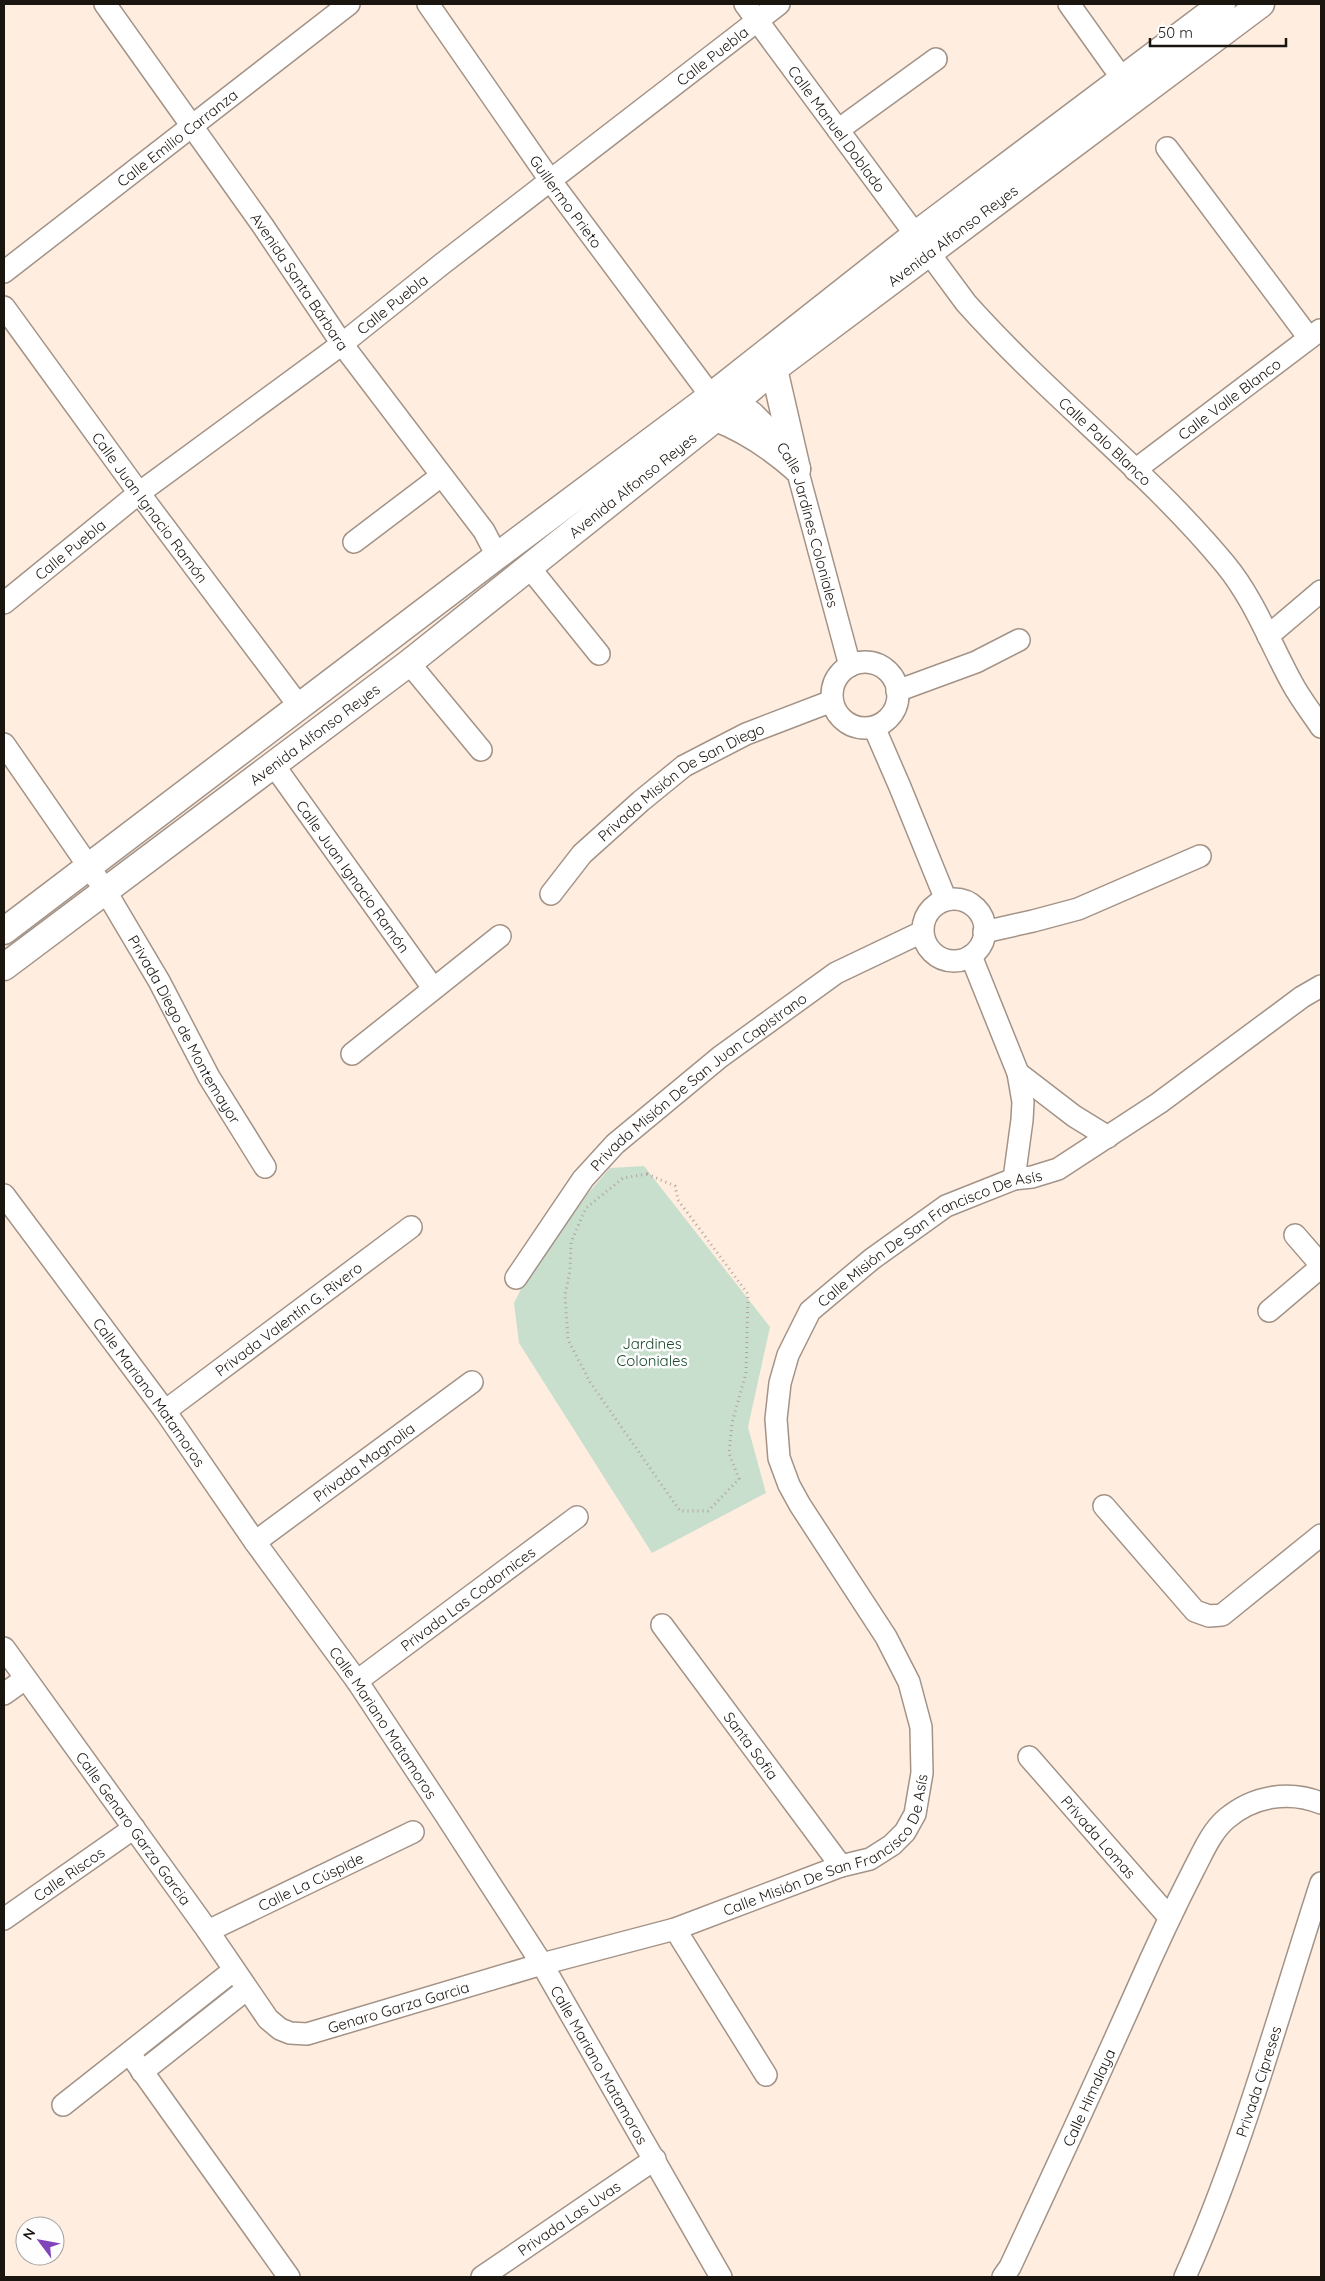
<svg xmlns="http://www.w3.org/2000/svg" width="1325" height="2281" viewBox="0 0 1325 2281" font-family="Quicksand,sans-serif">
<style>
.green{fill:#c9dfce}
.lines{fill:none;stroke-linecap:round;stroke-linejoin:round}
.minor-casing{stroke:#a39387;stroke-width:24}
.major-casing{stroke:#a39387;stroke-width:29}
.path{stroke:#b2a49a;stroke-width:3;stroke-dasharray:1 4;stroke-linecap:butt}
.minor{stroke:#fff;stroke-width:21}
.major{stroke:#fff;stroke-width:26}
.labels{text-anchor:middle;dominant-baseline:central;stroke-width:5;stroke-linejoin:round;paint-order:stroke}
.street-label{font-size:15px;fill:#1b1510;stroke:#fefefe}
.park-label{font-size:15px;fill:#19482b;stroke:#fefefe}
</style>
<rect width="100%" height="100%" fill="#ffede0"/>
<path class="green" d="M 644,1166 L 770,1327 L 748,1427 L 766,1493 L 652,1553 L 519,1343 L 514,1303 L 524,1283 L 556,1230 L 610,1168 Z"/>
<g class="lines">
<g class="minor-casing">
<g id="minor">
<path id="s1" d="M 105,4 L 263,226 L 342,344 L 484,531 L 497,556"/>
<path id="s2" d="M 428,4 L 550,180 L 711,396 L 737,401 L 753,413 L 777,437 L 797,469 L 850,666"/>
<path id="s3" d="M 745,4 L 966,303 C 1048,395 1147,470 1225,564 C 1254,599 1270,643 1292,683 C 1300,698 1311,712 1321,727"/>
<path d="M 1069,4 L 1131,91"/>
<path d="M 838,130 L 936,59"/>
<path d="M 1167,148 L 1309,338"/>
<path id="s4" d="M 4,272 L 349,4"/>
<path id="s5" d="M 4,307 L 139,493 L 299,706"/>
<path id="s6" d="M 1135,470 L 1320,330"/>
<path d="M 354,542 L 441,476"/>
<path d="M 529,567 L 599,654"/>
<path id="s7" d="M 4,603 L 139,493 L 342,344 L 442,264 L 779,4"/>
<path d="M 1268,636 L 1321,591"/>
<circle cx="865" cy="695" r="33"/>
<path d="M 409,663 L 481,750"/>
<path d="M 897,691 L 976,662 L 1019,640"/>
<path d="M 874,727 L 900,787 L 946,900"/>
<path id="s8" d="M 4,744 L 105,890 L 159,981 L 209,1077 L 265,1167"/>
<path id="s9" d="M 273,764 L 433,988"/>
<path id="s10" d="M 551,894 L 582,854 L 641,801 L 684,766 L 746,734 L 832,701"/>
<circle cx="954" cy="930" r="31"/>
<path d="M 984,932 L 1033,921 L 1078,909 L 1200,856"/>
<path d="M 971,956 L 1018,1073 L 1023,1102 L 1022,1120 L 1014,1179"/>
<path d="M 352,1054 L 500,936"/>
<path d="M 1018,1073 L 1074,1116 L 1108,1137"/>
<path id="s11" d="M 4,1195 L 165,1411 L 255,1542 L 357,1681 L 445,1814 L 542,1964 L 721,2277"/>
<path d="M 1295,1235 L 1321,1265"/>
<path id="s12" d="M 516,1278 L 583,1179 L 615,1144 L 720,1057 L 836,973 L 922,932"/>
<path d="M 1269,1311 L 1321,1267"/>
<path id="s13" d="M 165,1411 L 411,1227"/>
<path d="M 1104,1506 L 1195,1611 L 1209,1616 L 1222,1615 L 1321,1535"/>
<path id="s14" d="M 255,1542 L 472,1382"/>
<path id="s15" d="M 662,1625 L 841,1866"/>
<path id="s16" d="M 4,1648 L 208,1931 L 268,2019 L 280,2029 L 290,2033 L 307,2034 L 542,1964 L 675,1929 L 841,1866 L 870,1859 L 892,1845 L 905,1832 L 915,1814 L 922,1773 L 921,1727 L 909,1682 L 886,1637 L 800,1505 L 789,1485 L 779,1458 L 776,1419 L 780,1383 L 788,1355 L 810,1311 L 872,1259 L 946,1206 L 1014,1179 L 1032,1177 L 1058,1169 L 1159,1103 L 1302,997 L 1321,986"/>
<path id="s17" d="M 357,1681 L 577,1517"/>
<path d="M 4,1694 L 25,1679"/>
<path id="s18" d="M 1029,1757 L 1169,1917"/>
<path id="s19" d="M 4,1919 L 134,1828"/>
<path d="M 675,1929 L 766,2075"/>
<path id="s20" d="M 208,1931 L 413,1832"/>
<path d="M 130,2054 L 289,2277"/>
<path d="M 142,2072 L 247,1989"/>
<path d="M 63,2105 L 234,1970"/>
<path id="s21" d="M 482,2277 L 655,2159"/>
<path id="s22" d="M 1003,2277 L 1010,2267 C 1053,2175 1095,2084 1136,1992 C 1154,1951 1173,1910 1194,1869 C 1203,1852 1211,1832 1226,1819 C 1253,1796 1289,1790 1321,1803"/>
<path id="s23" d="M 1185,2277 C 1242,2150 1278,2015 1321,1883"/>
</g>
</g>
<g class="major-casing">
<g id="major">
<path d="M 774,369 L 797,469"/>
<path d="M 716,418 C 747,430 772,447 797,469"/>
<path d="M 4,931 L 497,556 L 711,396 L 915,235 L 1222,4"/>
<path id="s24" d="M 4,967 L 409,663 L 716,418 L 774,369 L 1261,4"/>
</g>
</g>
<path class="path" d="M 647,1174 L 675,1186 L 678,1200 L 748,1294 L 746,1373 L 732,1423 L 729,1453 L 739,1479 L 708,1511 L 680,1511 L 590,1382 L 568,1340 L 565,1295 L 570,1271 L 571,1242 L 586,1208 L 623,1178 Z"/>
<use href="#minor" class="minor"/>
<use href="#major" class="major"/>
</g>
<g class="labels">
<g class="street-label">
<text stroke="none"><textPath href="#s7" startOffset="895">Calle Puebla</textPath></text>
<text stroke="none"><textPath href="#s3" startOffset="155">Calle Manuel Doblado</textPath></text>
<text stroke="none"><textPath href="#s4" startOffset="219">Calle Emilio Carranza</textPath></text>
<text stroke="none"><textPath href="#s2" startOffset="241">Guillermo Prieto</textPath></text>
<text stroke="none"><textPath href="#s24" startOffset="1198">Avenida Alfonso Reyes</textPath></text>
<text stroke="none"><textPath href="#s1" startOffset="339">Avenida Santa Bárbara</textPath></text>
<text stroke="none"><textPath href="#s7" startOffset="490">Calle Puebla</textPath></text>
<text stroke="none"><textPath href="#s6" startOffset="118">Calle Valle Blanco</textPath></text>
<text stroke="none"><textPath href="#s3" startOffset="568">Calle Palo Blanco</textPath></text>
<text stroke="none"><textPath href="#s24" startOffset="792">Avenida Alfonso Reyes</textPath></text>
<text stroke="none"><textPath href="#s5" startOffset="248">Calle Juan Ignacio Ramón</textPath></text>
<text stroke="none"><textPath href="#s2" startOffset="658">Calle Jardines Coloniales</textPath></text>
<text stroke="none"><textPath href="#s7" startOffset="85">Calle Puebla</textPath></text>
<text stroke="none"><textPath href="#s24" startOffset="388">Avenida Alfonso Reyes</textPath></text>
<text stroke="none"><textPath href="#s10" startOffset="174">Privada Misión De San Diego</textPath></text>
<text stroke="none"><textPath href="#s9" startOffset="138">Calle Juan Ignacio Ramón</textPath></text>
<text stroke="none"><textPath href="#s8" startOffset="338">Privada Diego de Montemayor</textPath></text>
<text stroke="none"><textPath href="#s12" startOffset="271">Privada Misión De San Juan Capistrano</textPath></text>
<text stroke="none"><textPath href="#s16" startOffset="1844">Calle Misión De San Francisco De Asís</textPath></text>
<text stroke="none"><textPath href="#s13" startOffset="154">Privada Valentín G. Rivero</textPath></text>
<text stroke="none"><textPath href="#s11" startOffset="245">Calle Mariano Matamoros</textPath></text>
<text stroke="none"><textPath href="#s14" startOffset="135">Privada Magnolia</textPath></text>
<text stroke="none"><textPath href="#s17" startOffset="138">Privada Las Codornices</textPath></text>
<text stroke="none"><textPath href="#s11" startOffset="650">Calle Mariano Matamoros</textPath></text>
<text stroke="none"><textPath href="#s15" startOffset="150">Santa Sofia</textPath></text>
<text stroke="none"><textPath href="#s16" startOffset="222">Calle Genaro Garza Garcia</textPath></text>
<text stroke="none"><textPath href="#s18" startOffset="106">Privada Lomas</textPath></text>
<text stroke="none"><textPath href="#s16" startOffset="1064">Calle Misión De San Francisco De Asís</textPath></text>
<text stroke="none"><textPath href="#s19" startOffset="79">Calle Riscos</textPath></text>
<text stroke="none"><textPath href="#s20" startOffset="114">Calle La Cúspide</textPath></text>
<text stroke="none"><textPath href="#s16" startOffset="594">Genaro Garza Garcia</textPath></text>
<text stroke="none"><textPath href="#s11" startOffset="1055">Calle Mariano Matamoros</textPath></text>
<text stroke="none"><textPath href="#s23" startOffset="209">Privada Cipreses</textPath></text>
<text stroke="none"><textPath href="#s22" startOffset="199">Calle Himalaya</textPath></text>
<text stroke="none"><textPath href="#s21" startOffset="105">Privada Las Uvas</textPath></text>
</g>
<g class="park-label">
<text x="652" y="1343">Jardines<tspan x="652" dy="17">Coloniales</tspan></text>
</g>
</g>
<rect width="1325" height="2281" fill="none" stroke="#1b1510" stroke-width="10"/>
<g transform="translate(40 2241) rotate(302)"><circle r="24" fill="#fefefe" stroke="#a3a19f"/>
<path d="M0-4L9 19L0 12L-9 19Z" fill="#8145bb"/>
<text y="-8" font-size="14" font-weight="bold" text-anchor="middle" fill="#1b1510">N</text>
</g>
<path d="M1150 38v8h136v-8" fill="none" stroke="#1b1510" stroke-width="2.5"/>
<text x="1158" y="38" font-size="15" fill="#1b1510" stroke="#fefefe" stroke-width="4" paint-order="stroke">50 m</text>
</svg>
